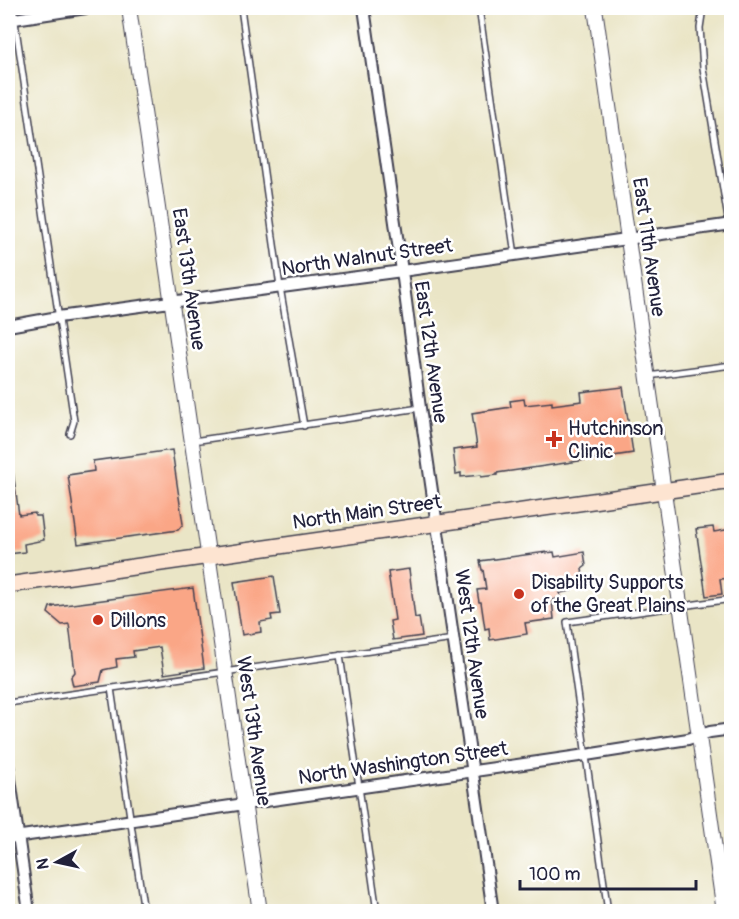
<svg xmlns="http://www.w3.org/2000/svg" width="739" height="919" viewBox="0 0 739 919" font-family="Pangolin,sans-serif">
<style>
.building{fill:#faa686}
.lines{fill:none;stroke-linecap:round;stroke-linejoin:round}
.service-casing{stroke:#403f50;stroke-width:8}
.minor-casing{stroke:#403f50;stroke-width:14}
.tertiary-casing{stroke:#403f50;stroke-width:16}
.secondary-casing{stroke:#403f50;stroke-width:18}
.path{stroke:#403f50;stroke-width:2;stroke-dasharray:4.5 4.5;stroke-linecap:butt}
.service{stroke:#fff;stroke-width:5}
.minor{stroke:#fff;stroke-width:10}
.tertiary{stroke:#fff;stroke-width:14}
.secondary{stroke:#fde4d1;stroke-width:15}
.poi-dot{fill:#c8321e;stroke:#fff;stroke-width:2}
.labels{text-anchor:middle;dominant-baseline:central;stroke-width:5;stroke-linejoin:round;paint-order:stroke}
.street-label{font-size:20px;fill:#22223b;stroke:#fff}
.poi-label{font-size:20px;fill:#22223b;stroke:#fff;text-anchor:start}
</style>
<rect width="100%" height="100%" fill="#fff"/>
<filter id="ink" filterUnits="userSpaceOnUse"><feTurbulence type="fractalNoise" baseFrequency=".0167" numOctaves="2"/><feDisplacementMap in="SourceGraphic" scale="12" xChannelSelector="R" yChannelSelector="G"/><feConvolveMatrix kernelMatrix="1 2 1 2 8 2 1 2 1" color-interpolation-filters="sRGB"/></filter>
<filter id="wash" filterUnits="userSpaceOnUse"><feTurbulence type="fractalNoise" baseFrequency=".008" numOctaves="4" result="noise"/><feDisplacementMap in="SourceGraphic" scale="24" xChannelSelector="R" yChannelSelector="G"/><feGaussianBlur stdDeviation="1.35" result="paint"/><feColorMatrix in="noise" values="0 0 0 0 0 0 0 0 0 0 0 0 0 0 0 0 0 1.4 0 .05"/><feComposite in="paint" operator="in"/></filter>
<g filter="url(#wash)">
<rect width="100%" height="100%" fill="#eae5c6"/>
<g id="blocks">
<path class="building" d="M 623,387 L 633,453 L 497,473 L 497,475 L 481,477 L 481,475 L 461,477 L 461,473 L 456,474 L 453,450 L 477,447 L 472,413 L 511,407 L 510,401 L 524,399 L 525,405 L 552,402 L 552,405 L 582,401 L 581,392 Z
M 172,450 L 183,524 L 178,530 L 78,544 L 68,475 L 94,471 L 93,461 Z
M 13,471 L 19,515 L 35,513 L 35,516 L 41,516 L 44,540 L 24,544 L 25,552 L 8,554 L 8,472 Z
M 713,527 L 714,532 L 732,529 L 732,578 L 720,579 L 722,594 L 706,596 L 696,529 Z
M 546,552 L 546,553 L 554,552 L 555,557 L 584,552 L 586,566 L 582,569 L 584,583 L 570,585 L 571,591 L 560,593 L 561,598 L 552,600 L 554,619 L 525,623 L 527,634 L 490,640 L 489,628 L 485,629 L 481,602 L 479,602 L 477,590 L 486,589 L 483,570 L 482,570 L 480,561 Z
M 409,569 L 415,618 L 419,617 L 422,636 L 393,640 L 390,621 L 395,620 L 388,572 Z
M 274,576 L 280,614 L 271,615 L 272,620 L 260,622 L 261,632 L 242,635 L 234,582 Z
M 193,588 L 204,668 L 164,674 L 160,647 L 133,651 L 134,657 L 116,659 L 117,667 L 103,670 L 100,682 L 73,686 L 71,677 L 75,672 L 69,624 L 62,625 L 48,613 L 50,607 Z"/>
</g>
</g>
<g filter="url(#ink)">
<use href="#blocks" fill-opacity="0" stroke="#403f50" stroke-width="1.5"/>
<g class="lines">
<g class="service-casing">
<path id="service" d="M 13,8 L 74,421 L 70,434
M 241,8 L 280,287 L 304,426
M 479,8 L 515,255
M 703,8 L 700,28 L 703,68 L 729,225
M 648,376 L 732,365
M 193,441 L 420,408
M 340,655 L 377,912
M 111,688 L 144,912
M 8,703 L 454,639
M 608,912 L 567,622 L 732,599"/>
</g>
<g class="minor-casing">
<path id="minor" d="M 364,8 L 402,271 L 420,408 L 493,912
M 8,20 L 86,8
M 8,326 L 58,317 L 402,271 L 732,224
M 8,765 L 29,912
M 8,838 L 586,755 L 688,739 L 710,732 L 732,729"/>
</g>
<g class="tertiary-casing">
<path id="tertiary" d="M 129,8 L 260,912
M 595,8 L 724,912"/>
</g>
<g class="secondary-casing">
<path id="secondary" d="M 8,585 L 732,481"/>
</g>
<path class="path" d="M 52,606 L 54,607"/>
<use href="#service" class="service"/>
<use href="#minor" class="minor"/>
<use href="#tertiary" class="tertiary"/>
<use href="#secondary" class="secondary"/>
</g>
</g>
<g class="poi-dot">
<path d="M551 430h6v6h6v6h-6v6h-6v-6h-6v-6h6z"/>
<circle cx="519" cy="594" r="6"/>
<circle cx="98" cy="620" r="6"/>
</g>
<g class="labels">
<g class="street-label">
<text transform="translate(649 247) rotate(82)">East 11th Avenue</text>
<text transform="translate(367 257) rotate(-8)">North Walnut Street</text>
<text transform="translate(189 279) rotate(82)">East 13th Avenue</text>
<text transform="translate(431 352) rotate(82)">East 12th Avenue</text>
<text transform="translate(367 512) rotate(-8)">North Main Street</text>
<text transform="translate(472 644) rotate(82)">West 12th Avenue</text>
<text transform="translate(254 731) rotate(82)">West 13th Avenue</text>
<text transform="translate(403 763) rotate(-8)">North Washington Street</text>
</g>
<g class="poi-label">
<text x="568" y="428">Hutchinson<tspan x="568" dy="23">Clinic</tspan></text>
<text x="531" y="582">Disability Supports<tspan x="531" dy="23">of the Great Plains</tspan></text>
<text x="110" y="620">Dillons</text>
</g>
</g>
<rect width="739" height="919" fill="none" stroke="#fff" stroke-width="30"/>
<g transform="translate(57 862) rotate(262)" stroke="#ffffff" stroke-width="4.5" paint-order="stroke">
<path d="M0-4.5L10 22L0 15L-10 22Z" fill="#22223b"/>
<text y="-9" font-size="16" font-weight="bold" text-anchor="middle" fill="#22223b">N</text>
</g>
<path d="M520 880v9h176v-9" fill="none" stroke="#22223b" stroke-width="3"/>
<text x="529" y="880" font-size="18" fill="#22223b" stroke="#ffffff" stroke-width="4.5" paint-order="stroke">100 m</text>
</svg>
